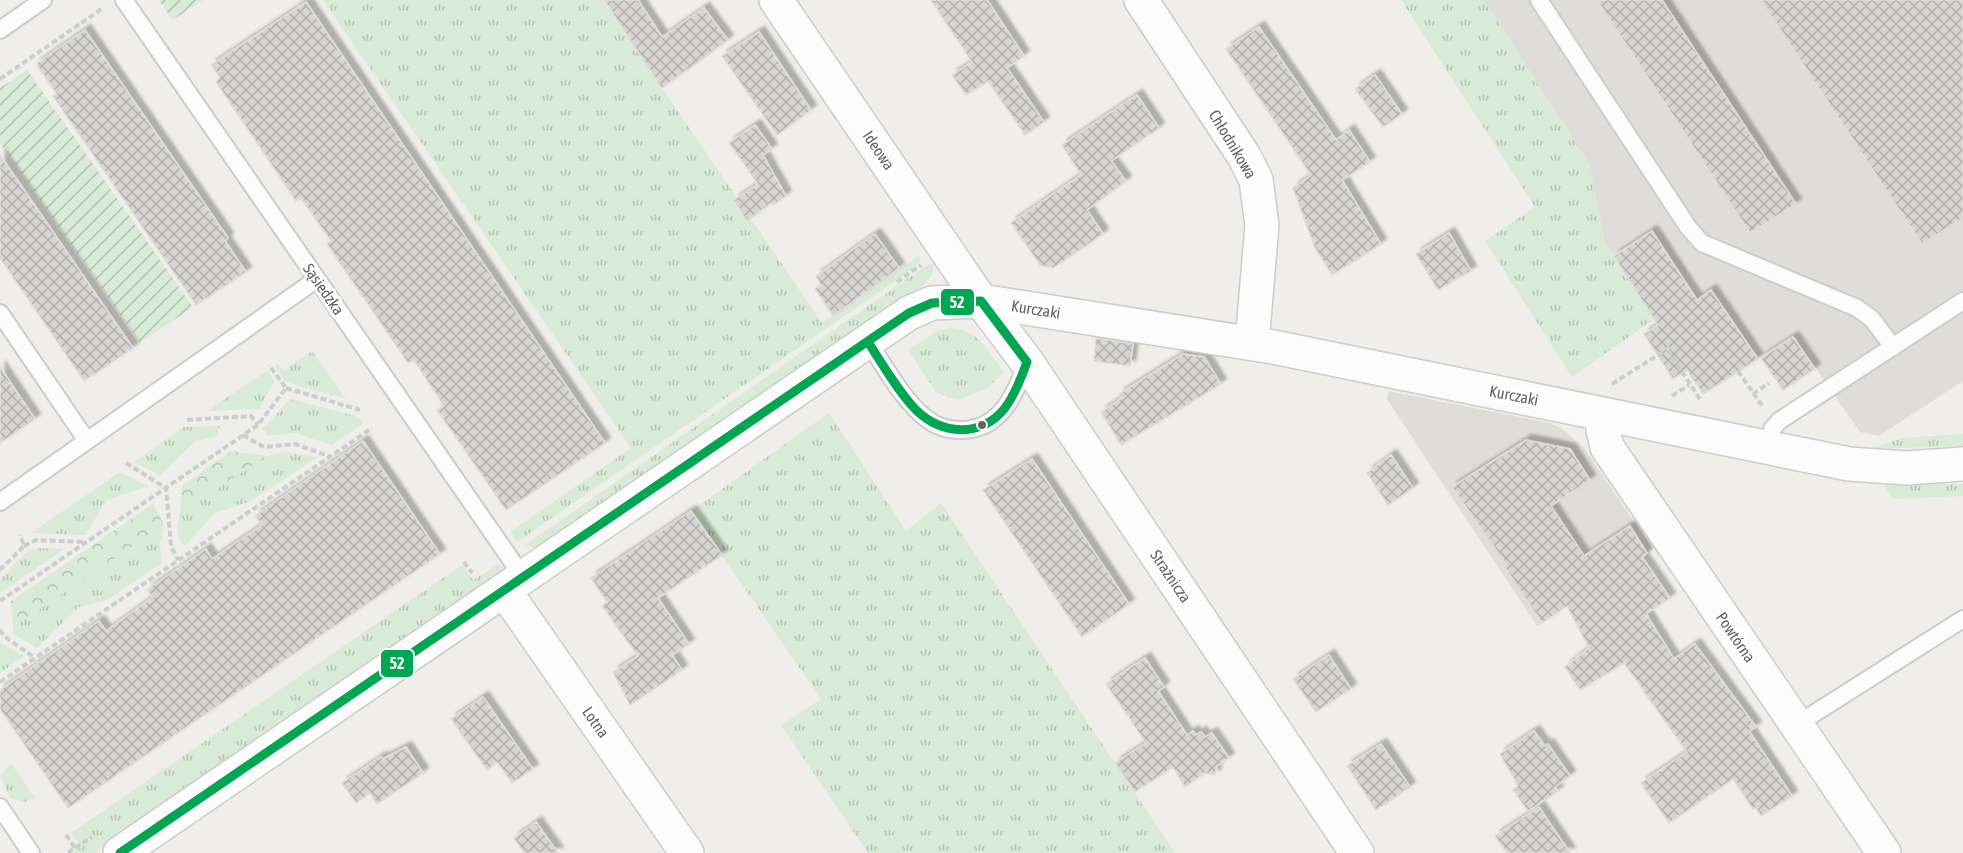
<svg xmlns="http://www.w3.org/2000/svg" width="1963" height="853" viewBox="0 0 1963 853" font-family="'Asap Condensed',sans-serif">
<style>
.industrial{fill:#dfddda}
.grass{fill:url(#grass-tufts)}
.park{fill:url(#park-crowns)}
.garden{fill:url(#garden-furrows)}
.building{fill:url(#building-cross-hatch);stroke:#deddd9;stroke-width:1.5;filter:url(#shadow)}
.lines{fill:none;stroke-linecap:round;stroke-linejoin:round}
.service-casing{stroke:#cbcccc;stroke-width:20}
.minor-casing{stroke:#cbcccc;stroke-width:36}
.path{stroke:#cacfcc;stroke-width:4;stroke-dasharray:6 3;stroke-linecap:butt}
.service{stroke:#fdfcfc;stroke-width:16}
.minor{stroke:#fdfcfc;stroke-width:33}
.bus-1-casing{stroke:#fff;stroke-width:14}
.bus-1{stroke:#00a651;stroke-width:9}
.bus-dot{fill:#5f6368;stroke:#fff;stroke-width:2}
.labels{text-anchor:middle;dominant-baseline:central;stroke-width:6;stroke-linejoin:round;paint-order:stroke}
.street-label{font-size:16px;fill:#5f6368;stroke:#fff}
.line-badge{stroke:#fff;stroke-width:2}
.badge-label{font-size:16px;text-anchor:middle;font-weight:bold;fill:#fff}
</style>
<defs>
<pattern id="grass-tufts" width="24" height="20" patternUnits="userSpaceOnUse" patternTransform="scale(1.5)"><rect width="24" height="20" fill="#d8ebd6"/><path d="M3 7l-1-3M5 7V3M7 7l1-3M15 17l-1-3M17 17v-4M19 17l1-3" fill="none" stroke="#b2c2b1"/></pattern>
<pattern id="park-crowns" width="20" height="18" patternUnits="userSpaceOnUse" patternTransform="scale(1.5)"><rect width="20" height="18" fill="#d8ebd6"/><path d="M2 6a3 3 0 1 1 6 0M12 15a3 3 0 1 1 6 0" fill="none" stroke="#b2c2b1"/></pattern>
<pattern id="garden-furrows" width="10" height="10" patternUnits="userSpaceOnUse" patternTransform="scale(1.5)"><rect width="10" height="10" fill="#d8ebd6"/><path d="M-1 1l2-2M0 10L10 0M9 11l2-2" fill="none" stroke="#b2c2b1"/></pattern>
<pattern id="building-cross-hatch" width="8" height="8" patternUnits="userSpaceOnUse" patternTransform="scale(1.5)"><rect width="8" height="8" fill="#d6d5d3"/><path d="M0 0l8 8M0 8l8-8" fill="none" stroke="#b1b0af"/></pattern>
<filter id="shadow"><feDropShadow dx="5.5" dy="-5.5" stdDeviation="1.5" flood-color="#0004"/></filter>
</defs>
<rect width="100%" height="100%" fill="#efeeea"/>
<path class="industrial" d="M 1484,0 L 1963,0 L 1963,381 L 1879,436 L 1860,432 L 1793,335 L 1703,394 L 1605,243 L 1589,164 Z
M 1389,391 L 1550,423 L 1561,428 L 1584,448 L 1653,549 L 1537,626 L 1387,399 Z"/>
<path class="grass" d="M 323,0 L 602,0 L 822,323 L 919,255 L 920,262 L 911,270 L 517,542 L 510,532 L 631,448 Z
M 1401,0 L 1484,0 L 1589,164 L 1605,243 L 1654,319 L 1572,377 L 1485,241 L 1535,207 Z
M 934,263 L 932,275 L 923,286 L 548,543 L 537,547 L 524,546 L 924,267 Z
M 950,328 C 978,329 988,351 1004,372 L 987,389 L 957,400 L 936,392 L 908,350 L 939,330 Z
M 312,351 L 346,399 L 286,382 L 274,365 L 277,363 L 284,370 Z
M 268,370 L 274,381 L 259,409 L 207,411 Z
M 290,399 L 359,417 L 363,424 L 332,445 L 295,433 L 267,436 L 263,429 Z
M 829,413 L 906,531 L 941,503 L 1175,853 L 868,853 L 781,725 L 821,699 L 691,511 Z
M 220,426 L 216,437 L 195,441 L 160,475 L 134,462 L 184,427 Z
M 1963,434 L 1963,446 L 1869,449 L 1903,438 Z
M 284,452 L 318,457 L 251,501 L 215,513 L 185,546 C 174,537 178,526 180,513 L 266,456 Z
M 120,472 L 148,486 L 107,500 L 85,535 L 31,533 Z
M 1963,484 L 1963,496 L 1893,499 L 1884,485 Z
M 164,525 L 160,544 L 162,563 L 107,600 L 79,607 L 37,648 L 13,634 L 13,627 Z
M 37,548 L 64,549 L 0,593 L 0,580 L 26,552 Z
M 499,564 L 506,573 L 136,825 L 94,853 L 73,853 L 81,847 L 71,833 L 462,565 L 473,580 Z
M 0,643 L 24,656 L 0,673 Z
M 11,763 L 35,798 L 25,802 L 10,798 L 0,776 Z"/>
<path class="park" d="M 231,451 L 266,456 L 180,513 L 182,486 Z
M 153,504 L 164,525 L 13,627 L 11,601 Z"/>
<path class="garden" d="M 161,0 L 203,0 L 173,20 L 159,1 Z
M 27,70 L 193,307 L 140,343 L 0,143 L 0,88 Z"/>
<path class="building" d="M 604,0 L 638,0 L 662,37 L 704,8 L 728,40 L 662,88 Z
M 931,0 L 987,0 L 1024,56 L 1007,68 L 1044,122 L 1025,135 L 988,81 L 966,95 L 952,75 L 972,62 Z
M 1597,0 L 1662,0 L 1796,204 L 1750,233 Z
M 1761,0 L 1963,0 L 1963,218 L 1922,244 Z
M 306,2 L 605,443 L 506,510 L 437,410 L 444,406 L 414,360 L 408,363 L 327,244 L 331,241 L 301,198 L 296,201 L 216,82 L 220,77 L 211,65 Z
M 1259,27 L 1336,140 L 1349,130 L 1370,162 L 1342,180 L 1381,244 L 1332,275 L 1315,248 L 1293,188 L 1311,175 L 1226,49 Z
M 85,30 L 228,238 L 225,241 L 246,272 L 196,305 L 53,96 L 57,94 L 36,64 Z
M 759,32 L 811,110 L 777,135 L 722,56 Z
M 1375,75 L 1402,114 L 1383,127 L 1355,89 Z
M 1137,95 L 1159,128 L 1111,161 L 1126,181 L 1087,210 L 1103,234 L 1053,268 L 1040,265 L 1011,223 L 1081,175 L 1062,145 Z
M 755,125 L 772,149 L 763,155 L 786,196 L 773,205 L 771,203 L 747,221 L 734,200 L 758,184 L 729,143 Z
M 0,155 L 133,348 L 84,381 L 0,258 Z
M 1652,231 L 1697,300 L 1711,290 L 1758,359 L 1703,394 L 1687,370 L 1673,379 L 1644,334 L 1658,325 L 1614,256 Z
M 1449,233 L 1471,271 L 1438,290 L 1416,254 Z
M 875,234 L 899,268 L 833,316 L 815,289 L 821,285 L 816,276 Z
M 1793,337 L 1815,369 L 1783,390 L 1761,358 Z
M 1096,338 L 1133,344 L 1130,366 L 1094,361 Z
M 1183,354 L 1204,357 L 1221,384 L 1121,445 L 1101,412 L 1122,398 L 1119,394 Z
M 0,367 L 35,419 L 0,443 Z
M 1526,440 L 1570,449 L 1590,480 L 1551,506 L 1584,556 L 1630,526 L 1647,553 L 1642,557 L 1670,598 L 1646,614 L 1674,659 L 1695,644 L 1756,727 L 1749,731 L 1792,796 L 1761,816 L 1756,808 L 1753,809 L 1733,779 L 1669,823 L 1641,783 L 1687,752 L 1624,663 L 1580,690 L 1565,667 L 1589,648 L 1567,606 L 1542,623 L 1504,566 L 1506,564 L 1452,487 Z
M 363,441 L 440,554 L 68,808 L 0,709 L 0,690 L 99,621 L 106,631 L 153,597 L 147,590 L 206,549 L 212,559 L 262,525 L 255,516 Z
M 1391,455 L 1413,488 L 1388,505 L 1367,473 Z
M 1032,459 L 1129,604 L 1082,637 L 983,490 Z
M 691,511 L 722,555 L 658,598 L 689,644 L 672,655 L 682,670 L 630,705 L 613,672 L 638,656 L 602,606 L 607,602 L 591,578 Z
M 1329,655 L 1351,689 L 1316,712 L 1293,679 Z
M 1145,658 L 1164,687 L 1158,691 L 1187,735 L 1193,731 L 1196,735 L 1201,732 L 1205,737 L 1212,733 L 1229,758 L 1217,766 L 1215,775 L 1205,773 L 1185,787 L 1173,767 L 1135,792 L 1115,763 L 1146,743 L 1106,684 Z
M 483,697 L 533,769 L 512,783 L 497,762 L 487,770 L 451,719 Z
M 1534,731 L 1545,746 L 1548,744 L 1570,776 L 1555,787 L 1558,791 L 1528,811 L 1513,790 L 1518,786 L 1500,754 Z
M 1381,744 L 1410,787 L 1376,810 L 1347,766 Z
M 406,747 L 423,773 L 377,804 L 370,793 L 356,803 L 342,783 L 381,757 L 383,759 Z
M 1539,807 L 1570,853 L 1507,853 L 1495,836 Z
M 536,822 L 558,853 L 524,853 L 514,838 Z"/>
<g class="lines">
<g class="service-casing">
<path id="service" d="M 124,0 L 523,577
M 1539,0 L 1688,227 L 1702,243 L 1857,308 L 1872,319 L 1893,347
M 0,30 L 43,0
M 0,313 L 87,441
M 868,342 C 885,366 902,400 927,419 C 937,427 949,430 961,430 C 1001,430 1016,393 1027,362
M 1766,449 L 1772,429 L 1779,421 L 1963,301
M 0,502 L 317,279
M 1796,725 L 1963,619
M 0,807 L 31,853"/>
</g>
<g class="minor-casing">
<path id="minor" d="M 776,0 L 981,301 L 1027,362 L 1357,853
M 1141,0 L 1244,156 L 1256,180 L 1262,225 L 1252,343
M 1605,415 L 1603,430 L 1607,447 L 1884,853
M 504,590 L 687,853
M 120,853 L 909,313 L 932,303 L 981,301 L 1273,347 L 1849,464 L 1907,468 L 1963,464"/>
</g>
<path class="path" d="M 0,79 L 103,8
M 897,282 L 921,265
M 1667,349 L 1701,401
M 1738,371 L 1763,407
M 1612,384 L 1672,346
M 286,388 L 360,410
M 1753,394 L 1769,383
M 1672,396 L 1689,385
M 187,420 L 251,416 L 258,425
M 243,435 L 264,447 L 295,444 L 329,456
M 126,463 L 166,488 L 171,546 L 178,560
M 24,546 L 36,540 L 85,542
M 464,562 L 472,573
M 0,570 L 24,546 L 20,535
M 0,601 L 258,425 L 286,388 L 269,365
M 0,630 L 5,637 L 35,658
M 0,682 L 372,428
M 66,835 L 75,848 L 67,853
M 75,848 L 92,837"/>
<use href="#service" class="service"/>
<use href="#minor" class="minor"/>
<g class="bus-1-casing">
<path id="bus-1" d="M 120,853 L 909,313 L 932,303 L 981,301 L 1027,362 C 1021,378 1015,394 1005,408 C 981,438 942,435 916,410 C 897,390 883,365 868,342"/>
</g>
<use href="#bus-1" class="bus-1"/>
</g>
<circle class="bus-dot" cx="982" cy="425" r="5"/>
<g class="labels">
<g class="street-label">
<text transform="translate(1233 144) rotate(59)">Chłodnikowa</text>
<text transform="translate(879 150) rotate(56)">Ideowa</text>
<text transform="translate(324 289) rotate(55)">Sąsiedzka</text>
<text transform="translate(1036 309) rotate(9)">Kurczaki</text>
<text transform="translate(1514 395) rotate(11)">Kurczaki</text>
<text transform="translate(1171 576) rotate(56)">Strażnicza</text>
<text transform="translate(1736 637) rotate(56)">Powtórna</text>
<text transform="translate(596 722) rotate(55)">Lotna</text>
</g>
</g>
<g class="line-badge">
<rect x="940" y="288" width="35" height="28" rx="6" fill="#00a651"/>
<rect x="380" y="649" width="34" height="29" rx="6" fill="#00a651"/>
</g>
<g class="badge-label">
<text x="957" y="308">52</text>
<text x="397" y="669">52</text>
</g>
</svg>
